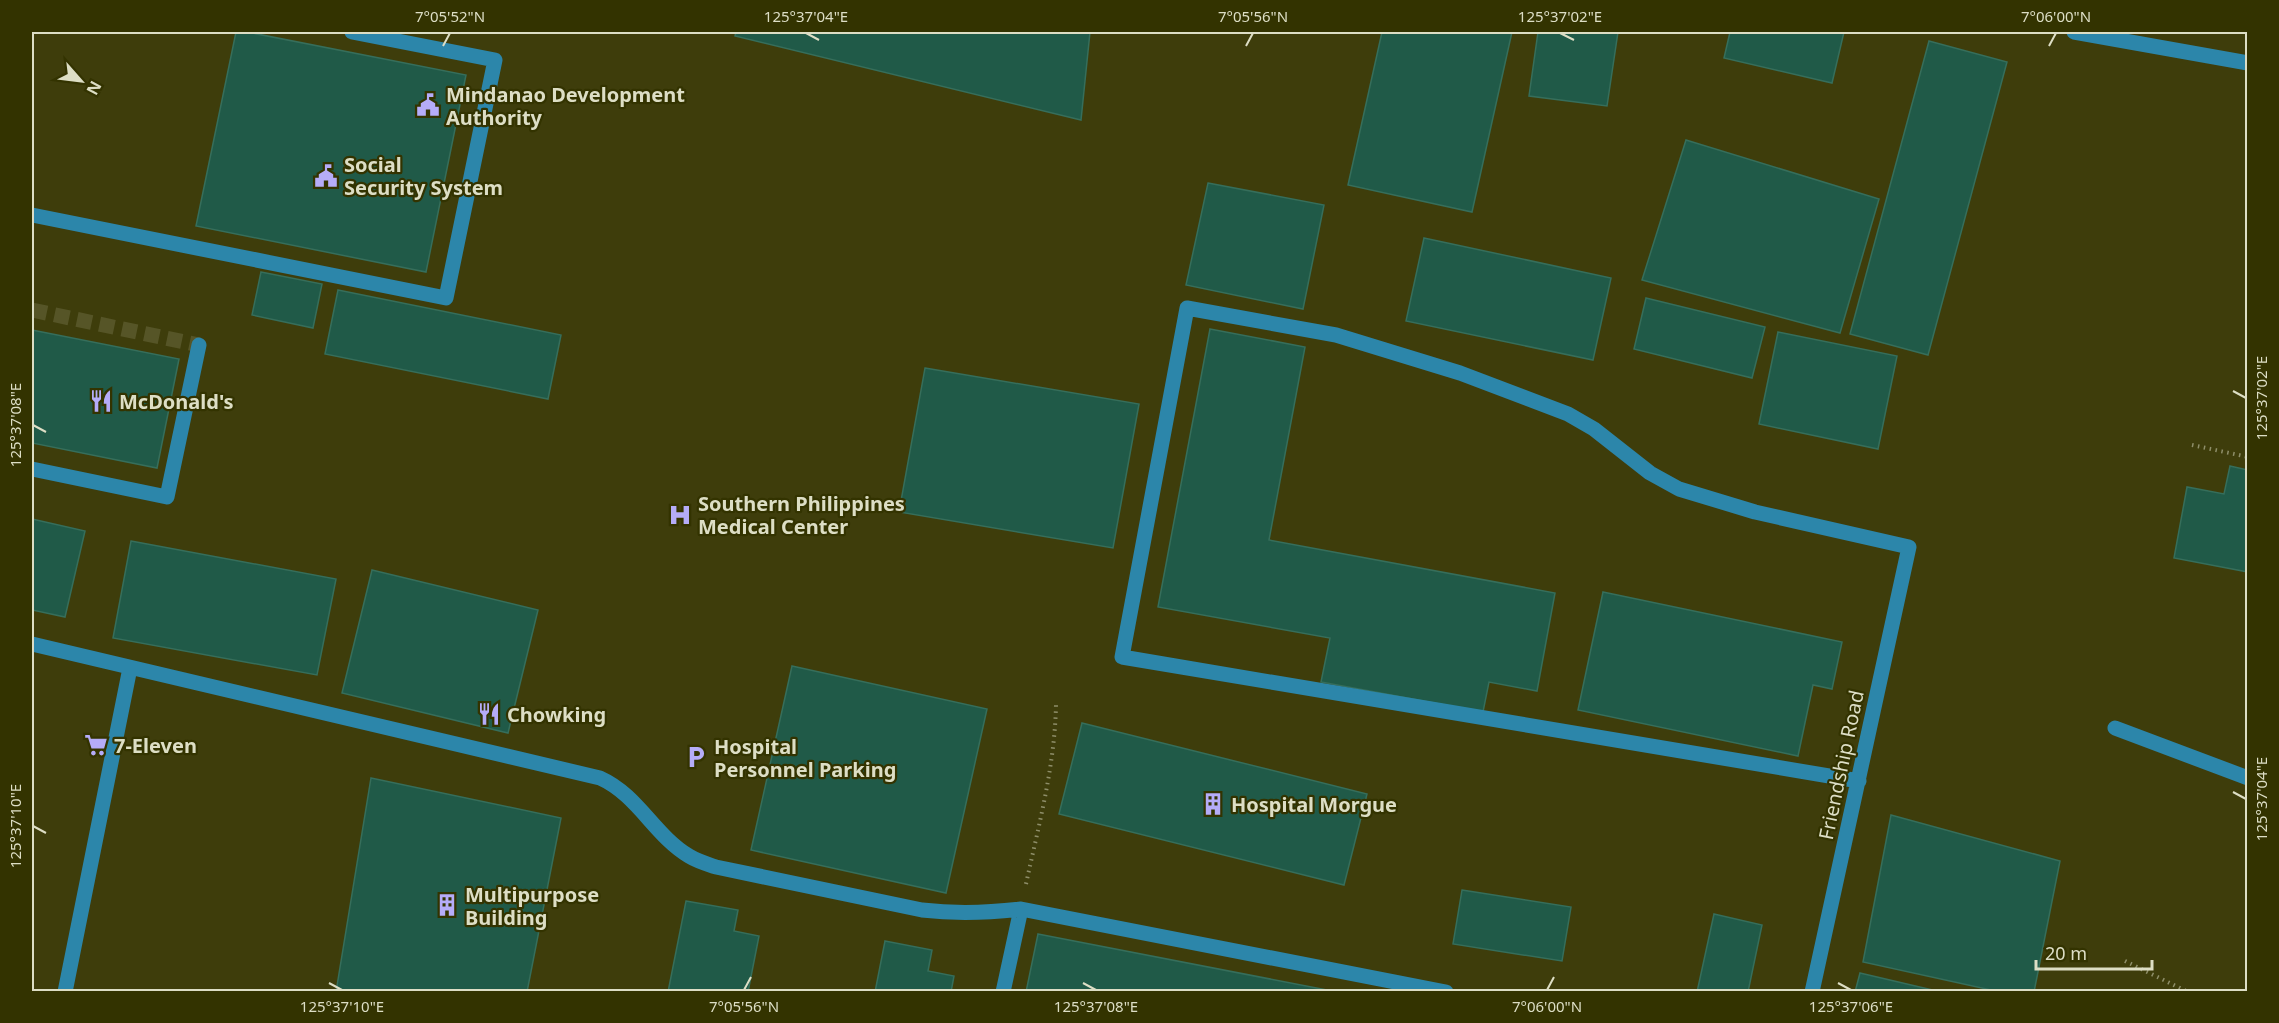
<svg xmlns="http://www.w3.org/2000/svg" width="2279" height="1023" viewBox="0 0 2279 1023" font-family="'Noto Sans',sans-serif">
<style>
.building{fill:#205a48;stroke:#366e5b;stroke-width:1.5}
.lines{fill:none;stroke-linecap:round;stroke-linejoin:round}
.minor-tunnel{stroke:#565527;stroke-width:15;stroke-dasharray:15 8;stroke-linecap:butt}
.path{stroke:#8e8e69;stroke-width:4;stroke-dasharray:1.5 4.5;stroke-linecap:butt}
.minor{stroke:#2c86aa;stroke-width:15}
.ticks{fill:none;stroke:#dddec5;stroke-width:2}
.labels{text-anchor:middle;dominant-baseline:central;stroke-width:4.5;stroke-linejoin:round;paint-order:stroke}
.poi-label{font-size:20px;font-weight:bold;fill:#dddec5;stroke:#330;text-anchor:start}
.street-label{font-size:20px;fill:#dddec5;stroke:#330}
.neatline{fill:none;stroke:#dddec5;stroke-width:2}
.ticks-label{font-size:15px;text-anchor:middle;fill:#dddec5}
</style>
<rect width="100%" height="100%" fill="#3e3d0b"/>
<path class="building" d="M 236,32 L 247,32 L 466,75 L 426,272 L 196,226 Z
M 736,32 L 1090,32 L 1081,120 L 735,36 Z
M 1382,32 L 1512,32 L 1472,212 L 1348,185 Z
M 1538,32 L 1618,32 L 1607,106 L 1529,96 Z
M 1730,32 L 1844,32 L 1832,83 L 1724,58 Z
M 1929,41 L 2007,62 L 1928,355 L 1850,334 Z
M 1686,140 L 1879,199 L 1840,333 L 1642,280 Z
M 1208,183 L 1324,205 L 1303,309 L 1186,285 Z
M 1424,238 L 1611,278 L 1593,360 L 1406,321 Z
M 261,272 L 322,284 L 313,328 L 252,315 Z
M 338,290 L 561,335 L 548,399 L 325,354 Z
M 1646,298 L 1765,327 L 1752,378 L 1634,349 Z
M 1210,329 L 1305,347 L 1269,540 L 1555,593 L 1537,691 L 1489,682 L 1483,712 L 1321,682 L 1330,638 L 1158,607 Z
M 32,330 L 179,359 L 157,468 L 32,443 Z
M 1778,332 L 1897,356 L 1878,449 L 1759,424 Z
M 925,368 L 1139,404 L 1113,548 L 899,512 Z
M 2230,466 L 2248,470 L 2248,572 L 2174,558 L 2187,487 L 2224,494 Z
M 32,519 L 85,531 L 65,617 L 32,610 Z
M 131,541 L 336,579 L 317,675 L 113,638 Z
M 372,570 L 538,610 L 508,733 L 342,693 Z
M 1603,592 L 1842,642 L 1832,689 L 1813,685 L 1798,756 L 1578,710 Z
M 792,666 L 987,709 L 946,893 L 751,850 Z
M 1082,723 L 1367,794 L 1344,885 L 1059,814 Z
M 371,778 L 561,818 L 527,992 L 336,992 Z
M 1891,815 L 2060,861 L 2034,992 L 2000,992 L 1863,962 Z
M 1462,890 L 1571,907 L 1562,961 L 1453,944 Z
M 686,901 L 738,910 L 734,931 L 759,936 L 748,992 L 668,992 Z
M 1714,914 L 1762,925 L 1748,992 L 1697,992 Z
M 1038,934 L 1332,991 L 1026,992 Z
M 885,941 L 932,950 L 928,971 L 954,976 L 951,992 L 875,992 Z
M 1860,973 L 1941,992 L 1855,992 Z"/>
<g class="lines">
<path class="minor-tunnel" d="M 32,310 L 199,345"/>
<path class="path" d="M 2192,445 L 2248,457
M 1026,884 C 1039,824 1055,765 1056,704
M 2125,961 L 2188,992"/>
<path class="minor" d="M 2074,32 L 2248,63
M 32,215 L 446,298 L 495,60 L 352,32
M 32,469 L 167,497 L 199,345
M 32,644 L 600,778 C 638,795 654,835 689,856 C 697,861 707,864 716,867 L 922,910 C 956,914 987,913 1021,909 L 1446,992
M 2115,728 L 2248,778
M 65,992 L 130,668
M 1003,992 L 1021,909
M 1812,992 L 1909,547 L 1755,512 L 1679,489 L 1650,473 L 1594,429 L 1568,414 L 1460,373 L 1336,335 L 1187,308 L 1122,657 L 1859,781"/>
</g>
<path class="ticks" d="M 806,33 L 819,40M 1560,33 L 1574,40M 443,46 L 450,33M 1246,46 L 1253,33M 2049,46 L 2056,33M 2233,391 L 2246,398M 33,425 L 46,432M 2233,792 L 2246,799M 33,826 L 46,833M 329,983 L 342,990M 1083,983 L 1096,990M 1838,983 L 1851,990M 744,990 L 751,977M 1547,990 L 1554,977"/>
<defs>
<g id="civic-bare" transform="scale(1.8)"><path d="M-.6-6.5H3V-4.5H.6V-3L4-1V1h2V6H-6V1h2V-1L-.6-3ZM-1.2 2.5V6h2.4V2.5Z" fill="#b5acf8" stroke="#330" stroke-width="2.5" paint-order="stroke"/></g>
<g id="restaurant-bare" transform="scale(1.8)"><path d="M-5-6h1v4h1v-4h1v4h1v-4h1v5L-1.5 .5V6h-2V.5L-5-1ZM5-6V6H3V1.5H1.5Q1.5-4 5-6Z" fill="#b5acf8" stroke="#330" stroke-width="2.5" paint-order="stroke"/></g>
<g id="hospital-bare" transform="scale(1.8)"><path d="M-5-5h3v3.5h4V-5h3V5h-3V1.5h-4V5h-3Z" fill="#b5acf8" stroke="#330" stroke-width="2.5" paint-order="stroke"/></g>
<g id="supermarket-bare" transform="scale(1.8)"><path d="M-6-5.5h2.5l.6 2H6L4.5 2H-2.5L-4.4-4H-6ZM-1.5 3.2a1.3 1.3 0 1 0 .1 0ZM3 3.2a1.3 1.3 0 1 0 .1 0Z" fill="#b5acf8" stroke="#330" stroke-width="2.5" paint-order="stroke"/></g>
<g id="parking-bare" transform="scale(1.8)"><path d="M-3.5-5.5H1a3.5 3.5 0 0 1 0 7H-1V5.5H-3.5ZM-1-3.4V-.6H.8a1.4 1.4 0 0 0 0-2.8Z" fill="#b5acf8" stroke="#330" stroke-width="2.5" paint-order="stroke"/></g>
<g id="building-bare" transform="scale(1.8)"><path d="M-4-6H4V6H1V3H-1V6H-4ZM-2.5-4.3h1.7v1.8h-1.7ZM.8-4.3h1.7v1.8H.8ZM-2.5-1h1.7V.8h-1.7ZM.8-1h1.7V.8H.8Z" fill="#b5acf8" stroke="#330" stroke-width="2.5" paint-order="stroke"/></g>
</defs>
<g fill-rule="evenodd">
<use href="#civic-bare" x="428" y="105"/>
<use href="#civic-bare" x="326" y="176"/>
<use href="#restaurant-bare" x="101" y="401"/>
<use href="#hospital-bare" x="680" y="515"/>
<use href="#restaurant-bare" x="489" y="714"/>
<use href="#supermarket-bare" x="96" y="745"/>
<use href="#parking-bare" x="696" y="757"/>
<use href="#building-bare" x="1213" y="804"/>
<use href="#building-bare" x="447" y="905"/>
</g>
<g class="labels">
<g class="poi-label">
<text x="446" y="94">Mindanao Development<tspan x="446" dy="23">Authority</tspan></text>
<text x="344" y="164">Social<tspan x="344" dy="23">Security System</tspan></text>
<text x="119" y="401">McDonald's</text>
<text x="698" y="503">Southern Philippines<tspan x="698" dy="23">Medical Center</tspan></text>
<text x="507" y="714">Chowking</text>
<text x="114" y="745">7-Eleven</text>
<text x="714" y="746">Hospital<tspan x="714" dy="23">Personnel Parking</tspan></text>
<text x="1231" y="804">Hospital Morgue</text>
<text x="465" y="894">Multipurpose<tspan x="465" dy="23">Building</tspan></text>
</g>
<g class="street-label">
<text transform="translate(1841 765) rotate(-78)">Friendship Road</text>
</g>
</g>
<rect width="2279" height="1023" fill="none" stroke="#333300" stroke-width="66"/>
<g transform="translate(81 81) rotate(118)" stroke="#333300" stroke-width="4.5" paint-order="stroke">
<path d="M0-4.5L10 22L0 15L-10 22Z" fill="#dddec5"/>
<text y="-9" font-size="16" font-weight="bold" text-anchor="middle" fill="#dddec5">N</text>
</g>
<path d="M2036 960v9h116v-9" fill="none" stroke="#dddec5" stroke-width="3"/>
<text x="2045" y="960" font-size="18" fill="#dddec5" stroke="#333300" stroke-width="4.5" paint-order="stroke">20 m</text>
<rect x="33" y="33" width="2213" height="957" class="neatline"/>
<g class="ticks-label">
<text x="450" y="22">7°05'52"N</text>
<text x="806" y="22">125°37'04"E</text>
<text x="1253" y="22">7°05'56"N</text>
<text x="1560" y="22">125°37'02"E</text>
<text x="2056" y="22">7°06'00"N</text>
<text transform="translate(2262 398) rotate(-90)" y="5">125°37'02"E</text>
<text transform="translate(16 425) rotate(-90)" y="5">125°37'08"E</text>
<text transform="translate(2262 799) rotate(-90)" y="5">125°37'04"E</text>
<text transform="translate(16 826) rotate(-90)" y="5">125°37'10"E</text>
<text x="342" y="1012">125°37'10"E</text>
<text x="744" y="1012">7°05'56"N</text>
<text x="1096" y="1012">125°37'08"E</text>
<text x="1547" y="1012">7°06'00"N</text>
<text x="1851" y="1012">125°37'06"E</text>
</g>
</svg>
